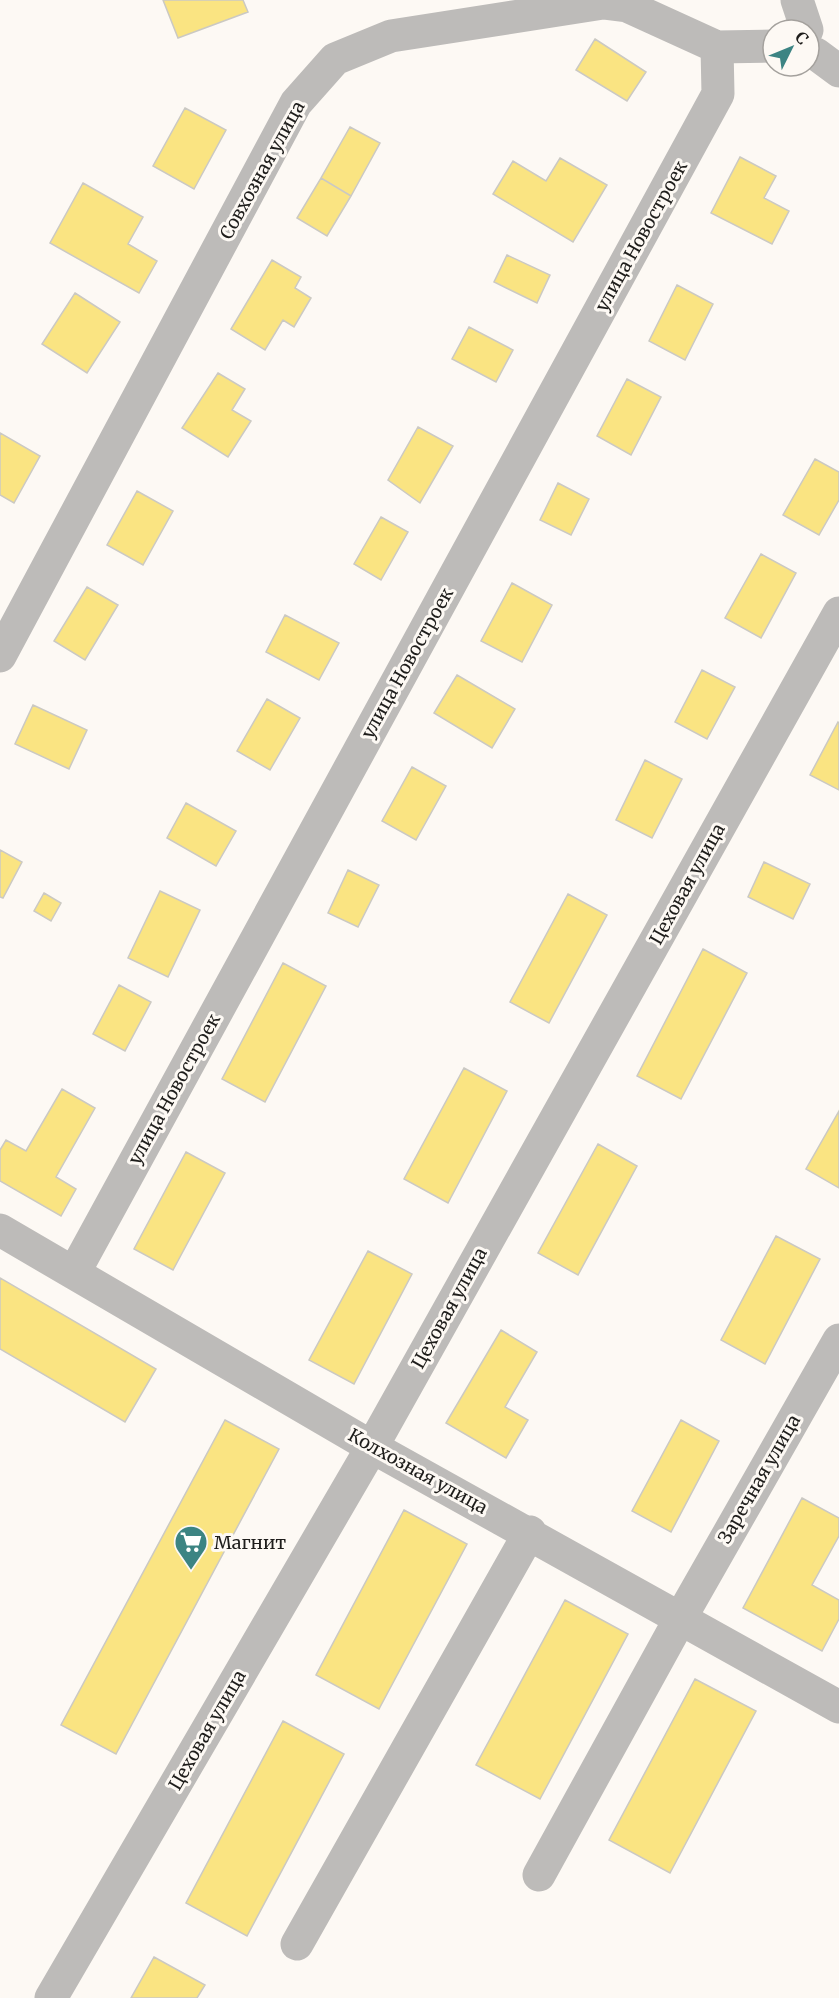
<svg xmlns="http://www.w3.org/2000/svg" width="839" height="1998" viewBox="0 0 839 1998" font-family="Merriweather,serif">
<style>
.building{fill:#fae482;stroke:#cbc9c3;stroke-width:1.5}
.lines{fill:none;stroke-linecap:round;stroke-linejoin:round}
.minor{stroke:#bdbbb9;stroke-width:33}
.labels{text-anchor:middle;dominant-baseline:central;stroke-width:6;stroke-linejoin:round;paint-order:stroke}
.street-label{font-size:18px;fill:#1e1d1b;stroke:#fdf9f4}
.poi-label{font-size:18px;fill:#1e1d1b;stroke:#fdf9f4;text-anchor:start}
</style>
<rect width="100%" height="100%" fill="#fdf9f4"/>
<path class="building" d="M 163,0 L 243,0 L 248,12 L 178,38 Z
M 595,39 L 646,72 L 627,101 L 576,70 Z
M 185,108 L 226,130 L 194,189 L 153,166 Z
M 350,127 L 380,143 L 351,196 L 321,178 Z
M 740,157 L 776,176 L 764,198 L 789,211 L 772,244 L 711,213 Z
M 560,158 L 607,185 L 573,242 L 493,194 L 513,161 L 546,181 Z
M 321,178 L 351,196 L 327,236 L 297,218 Z
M 83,183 L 143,217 L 128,244 L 157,261 L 139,293 L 50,243 Z
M 507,255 L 550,275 L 537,303 L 494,282 Z
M 272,260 L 301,277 L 295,288 L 311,298 L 294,327 L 283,320 L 265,350 L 231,329 Z
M 677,285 L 713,304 L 685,360 L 649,341 Z
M 75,293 L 120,322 L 87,373 L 42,344 Z
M 469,327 L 513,350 L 496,382 L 452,359 Z
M 218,373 L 245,389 L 232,410 L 251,421 L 228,457 L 182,428 Z
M 627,379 L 661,397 L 631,455 L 597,436 Z
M 418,427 L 453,446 L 420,503 L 388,480 Z
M 0,433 L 40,456 L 14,503 L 0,495 Z
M 815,459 L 839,472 L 839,500 L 819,535 L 783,515 Z
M 558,483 L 589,499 L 571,535 L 540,520 Z
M 137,491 L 173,511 L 143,565 L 107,545 Z
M 381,517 L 408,532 L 381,580 L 354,564 Z
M 761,554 L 796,573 L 761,638 L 725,618 Z
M 512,583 L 552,605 L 522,662 L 481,641 Z
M 87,587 L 118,605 L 85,660 L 54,641 Z
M 285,615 L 339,643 L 319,680 L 266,652 Z
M 702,670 L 735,687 L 707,739 L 675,722 Z
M 457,675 L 515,709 L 492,748 L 434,713 Z
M 267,699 L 300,718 L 270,770 L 237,751 Z
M 33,705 L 87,730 L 69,769 L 15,744 Z
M 838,722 L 839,723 L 839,790 L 810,775 Z
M 645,760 L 682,779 L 652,838 L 616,820 Z
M 412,767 L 446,786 L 416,840 L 382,821 Z
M 186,803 L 236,831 L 216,866 L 167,838 Z
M 0,850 L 22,862 L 3,898 L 0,897 Z
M 764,862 L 810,884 L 793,919 L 748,897 Z
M 348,870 L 379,885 L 358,927 L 328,913 Z
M 160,891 L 200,910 L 168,977 L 128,958 Z
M 44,893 L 61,903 L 51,921 L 34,911 Z
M 568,894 L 607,915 L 549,1023 L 510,1002 Z
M 703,949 L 747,973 L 681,1099 L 637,1076 Z
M 283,963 L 326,986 L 265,1102 L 222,1079 Z
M 119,985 L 151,1002 L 125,1051 L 93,1034 Z
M 464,1068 L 507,1091 L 448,1203 L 404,1179 Z
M 62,1089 L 95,1108 L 56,1177 L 76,1189 L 61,1216 L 0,1181 L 0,1150 L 6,1140 L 26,1151 Z
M 839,1111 L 839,1188 L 806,1169 Z
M 598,1144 L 637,1166 L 578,1275 L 538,1253 Z
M 186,1152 L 225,1173 L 173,1270 L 134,1249 Z
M 776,1236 L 820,1259 L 765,1364 L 721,1340 Z
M 368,1251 L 412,1274 L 354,1384 L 309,1360 Z
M 0,1278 L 156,1369 L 125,1422 L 0,1349 Z
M 501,1330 L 537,1352 L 505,1407 L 528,1420 L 506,1458 L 446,1423 Z
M 225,1420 L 279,1449 L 116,1754 L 61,1725 Z
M 681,1420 L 719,1441 L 671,1532 L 632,1511 Z
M 802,1498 L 839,1518 L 839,1536 L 812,1585 L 839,1600 L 839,1619 L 822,1651 L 743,1608 Z
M 404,1510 L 467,1544 L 379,1709 L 316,1675 Z
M 565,1600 L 628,1634 L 540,1799 L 476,1765 Z
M 695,1679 L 756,1711 L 670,1873 L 609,1840 Z
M 283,1721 L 344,1754 L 247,1936 L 186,1903 Z
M 154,1957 L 205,1985 L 197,1998 L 131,1998 Z"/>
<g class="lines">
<path class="minor" d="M 797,0 L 807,30
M 809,53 L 816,54 L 839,71
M 0,656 L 296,103 L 335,59 L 391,36 L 603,3 L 627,6 L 717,47 L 773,46
M 0,1230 L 372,1447 L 839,1707
M 74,1273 L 718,94 L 717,47
M 539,1875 L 680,1619 L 839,1340
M 297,1944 L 530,1532
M 51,1998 L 372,1447 L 839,613"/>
</g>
<defs>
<g id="supermarket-pin" transform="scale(1.725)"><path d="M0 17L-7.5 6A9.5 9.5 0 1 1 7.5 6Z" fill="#3c8483" stroke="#fdf9f4"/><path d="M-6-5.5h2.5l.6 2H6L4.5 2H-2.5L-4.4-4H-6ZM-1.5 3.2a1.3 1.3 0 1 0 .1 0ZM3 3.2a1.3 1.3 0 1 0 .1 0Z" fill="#fff"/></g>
</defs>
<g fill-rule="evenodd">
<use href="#supermarket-pin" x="191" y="1542"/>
</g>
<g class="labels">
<g class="street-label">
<text transform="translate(262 170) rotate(-61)">Совхозная улица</text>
<text transform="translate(641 236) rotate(-61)">улица Новостроек</text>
<text transform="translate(407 663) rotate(-61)">улица Новостроек</text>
<text transform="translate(687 884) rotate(-61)">Цеховая улица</text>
<text transform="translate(174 1089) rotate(-61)">улица Новостроек</text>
<text transform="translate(449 1308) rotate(-61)">Цеховая улица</text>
<text transform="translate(418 1471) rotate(29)">Колхозная улица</text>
<text transform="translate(759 1479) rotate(-60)">Заречная улица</text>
<text transform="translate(207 1730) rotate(-60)">Цеховая улица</text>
</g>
<g class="poi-label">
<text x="214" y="1542">Магнит</text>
</g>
</g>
<g transform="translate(791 48) rotate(47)"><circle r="28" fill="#fdf9f4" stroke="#a4a19d" stroke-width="1.5"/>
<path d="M0-4.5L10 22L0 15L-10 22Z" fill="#3c8483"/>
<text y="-9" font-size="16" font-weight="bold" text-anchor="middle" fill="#1e1d1b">С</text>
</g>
</svg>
